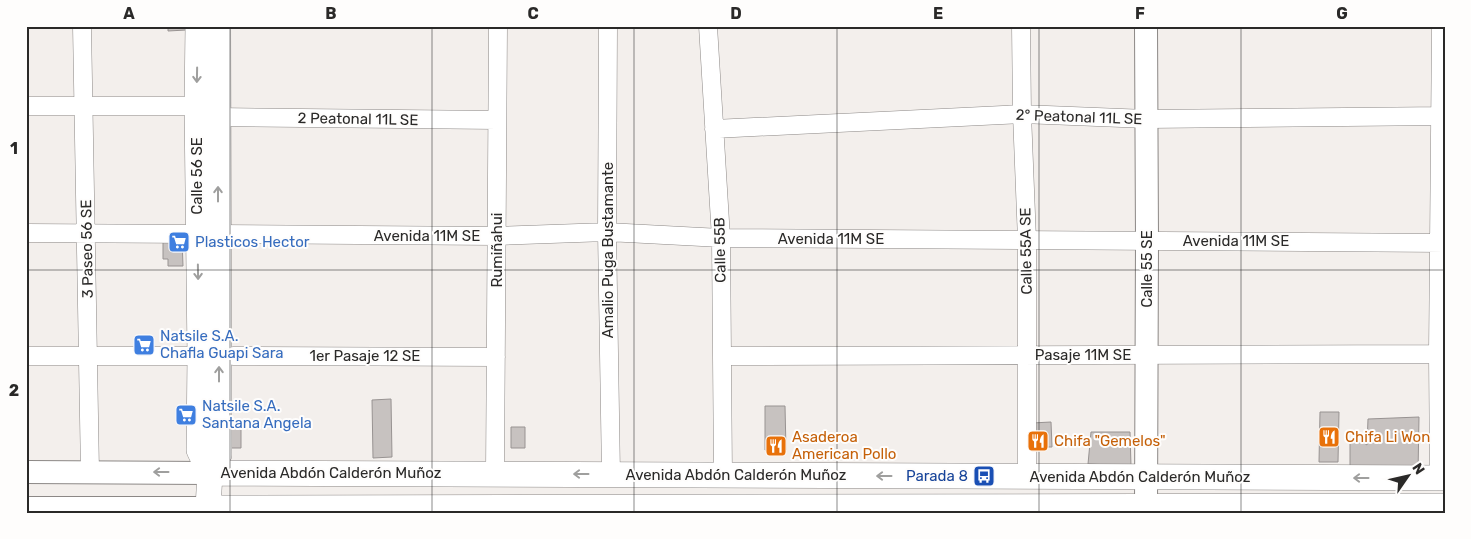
<svg xmlns="http://www.w3.org/2000/svg" width="1471" height="539" viewBox="0 0 1471 539" font-family="Rubik,sans-serif">
<style>
.building{fill:#c7c2c0;stroke:#989392}
.lines{fill:none;stroke-linecap:round;stroke-linejoin:round}
.minor-casing{stroke:#8c8886;stroke-width:19}
.tertiary-casing{stroke:#8c8886;stroke-width:24}
.secondary-casing{stroke:#8c8886;stroke-width:26}
.minor{stroke:#fff;stroke-width:18}
.tertiary{stroke:#fff;stroke-width:22}
.secondary{stroke:#fff;stroke-width:25}
.oneway{stroke:#9f9f9e}
.grid{fill:none;stroke:#2a2928;stroke-width:1;stroke-opacity:0.55}
.labels{text-anchor:middle;dominant-baseline:central;stroke-width:4;stroke-linejoin:round;paint-order:stroke}
.street-label{font-size:15px;fill:#2a2928;stroke:#fefdfc}
.shop-label{font-size:15px;fill:#366cbe;stroke:#fefdfc;text-anchor:start}
.food-label{font-size:15px;fill:#c56008;stroke:#fefdfc;text-anchor:start}
.transit-label{font-size:15px;fill:#164399;stroke:#fefdfc;text-anchor:end}
.neatline{fill:none;stroke:#2a2928;stroke-width:2}
.grid-label{font-size:16px;text-anchor:middle;font-weight:bold;fill:#2a2928}
</style>
<rect width="100%" height="100%" fill="#f3efec"/>
<path class="building" d="M 168,26 L 186,26 L 186,30 L 168,31 Z
M 163,239 L 182,239 L 183,266 L 168,266 L 168,259 L 163,259 Z
M 391,399 L 392,457 L 373,458 L 372,400 Z
M 765,406 L 785,406 L 786,450 L 765,450 Z
M 1320,412 L 1339,412 L 1338,462 L 1319,462 Z
M 1419,417 L 1418,473 L 1350,471 L 1350,440 L 1358,439 L 1367,445 L 1368,419 Z
M 1051,422 L 1052,447 L 1033,447 L 1032,423 Z
M 228,425 L 241,425 L 241,448 L 228,448 Z
M 511,427 L 525,427 L 525,448 L 511,448 Z
M 1091,432 L 1130,432 L 1131,466 L 1088,464 Z"/>
<g class="lines">
<g class="minor-casing">
<path id="minor" d="M 82,26 L 90,472
M 608,26 L 607,232 L 611,474
M 708,26 L 721,238 L 723,475
M 1021,26 L 1022,114 L 1027,240 L 1027,476
M 26,106 L 197,106
M 218,117 L 497,120
M 714,129 L 1022,114 L 1147,119 L 1445,116
M 26,233 L 197,234
M 218,234 L 497,236 L 607,232 L 721,238 L 1445,243
M 26,356 L 200,356
M 233,356 L 496,357
M 722,356 L 1445,354
M 495,474 L 498,26
M 1439,478 L 1438,354 L 1441,26"/>
</g>
<g class="tertiary-casing">
<path id="tertiary" d="M 1146,26 L 1147,241 L 1146,513
M 26,472 L 210,473
M 26,508 L 208,508 L 208,513"/>
</g>
<g class="secondary-casing">
<path id="secondary" d="M 198,26 L 197,106 L 200,356 L 199,450 L 210,473
M 218,26 L 219,455 L 210,473 L 208,508 L 1445,506
M 210,473 L 1445,478"/>
</g>
<use href="#minor" class="minor"/>
<use href="#tertiary" class="tertiary"/>
<use href="#secondary" class="secondary"/>
</g>
<defs><path id="oneway-shaft" d="M-6 0H5M1.5-3L5.5 0L1.5 3" fill="none" stroke-width="1.6" stroke-linecap="round" stroke-linejoin="round" transform="scale(1.25)"/></defs>
<g class="oneway">
<use href="#oneway-shaft" transform="translate(197 75) rotate(91)"/>
<use href="#oneway-shaft" transform="translate(218 194) rotate(-90)"/>
<use href="#oneway-shaft" transform="translate(198 272) rotate(89)"/>
<use href="#oneway-shaft" transform="translate(219 374) rotate(-90)"/>
<use href="#oneway-shaft" transform="translate(161 472) rotate(-180)"/>
<use href="#oneway-shaft" transform="translate(581 474) rotate(180)"/>
<use href="#oneway-shaft" transform="translate(884 476) rotate(-180)"/>
<use href="#oneway-shaft" transform="translate(1361 478) rotate(-180)"/>
</g>
<path class="grid" d="M 230,26 L 230,513M 432,26 L 432,513M 634,26 L 634,513M 837,26 L 837,513M 1039,26 L 1039,513M 1241,26 L 1241,513M 26,270 L 1445,270"/>
<defs>
<g id="supermarket-square" transform="scale(1.125)"><rect x="-9" y="-9" width="18" height="18" rx="4" fill="#3f7fe0" stroke="#fefdfc"/><path d="M-6-5.5h2.5l.6 2H6L4.5 2H-2.5L-4.4-4H-6ZM-1.5 3.2a1.3 1.3 0 1 0 .1 0ZM3 3.2a1.3 1.3 0 1 0 .1 0Z" fill="#fff"/></g>
<g id="restaurant-square" transform="scale(1.125)"><rect x="-9" y="-9" width="18" height="18" rx="4" fill="#e8710a" stroke="#fefdfc"/><path d="M-5-6h1v4h1v-4h1v4h1v-4h1v5L-1.5 .5V6h-2V.5L-5-1ZM5-6V6H3V1.5H1.5Q1.5-4 5-6Z" fill="#fff"/></g>
<g id="bus-square" transform="scale(1.125)"><rect x="-9" y="-9" width="18" height="18" rx="4" fill="#1a4fb4" stroke="#fefdfc"/><path d="M-5-6H5V4H4V6H2V4H-2V6H-4V4H-5ZM-3.5-4V0h7V-4ZM-3.5 1.2v1.5H-2V1.2ZM2 1.2v1.5H3.5V1.2Z" fill="#fff"/></g>
</defs>
<g fill-rule="evenodd">
<use href="#supermarket-square" x="179" y="242"/>
<use href="#supermarket-square" x="144" y="345"/>
<use href="#supermarket-square" x="186" y="415"/>
<use href="#restaurant-square" x="1329" y="437"/>
<use href="#restaurant-square" x="1038" y="441"/>
<use href="#restaurant-square" x="776" y="446"/>
<use href="#bus-square" x="984" y="476"/>
</g>
<g class="labels">
<g class="street-label">
<text transform="translate(1079 117) rotate(2)">2° Peatonal 11L SE</text>
<text transform="translate(358 119) rotate(1)">2 Peatonal 11L SE</text>
<text transform="translate(197 176) rotate(-90)">Calle 56 SE</text>
<text x="427" y="236">Avenida 11M SE</text>
<text x="831" y="239">Avenida 11M SE</text>
<text x="1236" y="241">Avenida 11M SE</text>
<text transform="translate(87 249) rotate(-91)">3 Paseo 56 SE</text>
<text transform="translate(497 250) rotate(-90)">Rumiñahui</text>
<text transform="translate(608 250) rotate(-90)">Amalio Puga Bustamante</text>
<text transform="translate(720 250) rotate(-91)">Calle 55B</text>
<text transform="translate(1026 251) rotate(-91)">Calle 55A SE</text>
<text transform="translate(1147 269) rotate(-90)">Calle 55 SE</text>
<text x="1083" y="355">Pasaje 11M SE</text>
<text x="365" y="356">1er Pasaje 12 SE</text>
<text x="331" y="473">Avenida Abdón Calderón Muñoz</text>
<text x="736" y="475">Avenida Abdón Calderón Muñoz</text>
<text x="1140" y="477">Avenida Abdón Calderón Muñoz</text>
</g>
<g class="shop-label">
<text x="195" y="242">Plasticos Hector</text>
<text x="160" y="336">Natsile S.A.<tspan x="160" dy="17">Chafla Guapi Sara</tspan></text>
<text x="202" y="406">Natsile S.A.<tspan x="202" dy="17">Santana Angela</tspan></text>
</g>
<g class="food-label">
<text x="792" y="437">Asaderoa<tspan x="792" dy="17">American Pollo</tspan></text>
<text x="1345" y="437">Chifa Li Won</text>
<text x="1054" y="441">Chifa "Gemelos"</text>
</g>
<g class="transit-label">
<text x="968" y="476">Parada 8</text>
</g>
</g>
<rect width="1471" height="539" fill="none" stroke="#fefdfc" stroke-width="55"/>
<g transform="translate(1408 476) rotate(56)" stroke="#fefdfc" stroke-width="4" paint-order="stroke">
<path d="M0-4L9 19L0 12L-9 19Z" fill="#2a2928"/>
<text y="-8" font-size="14" font-weight="bold" text-anchor="middle" fill="#2a2928">N</text>
</g>
<rect x="28" y="28" width="1416" height="484" class="neatline"/>
<g class="grid-label">
<text x="129" y="19">A</text>
<text x="331" y="19">B</text>
<text x="533" y="19">C</text>
<text x="736" y="19">D</text>
<text x="938" y="19">E</text>
<text x="1140" y="19">F</text>
<text x="1342" y="19">G</text>
<text x="14" y="154">1</text>
<text x="14" y="396">2</text>
</g>
</svg>
